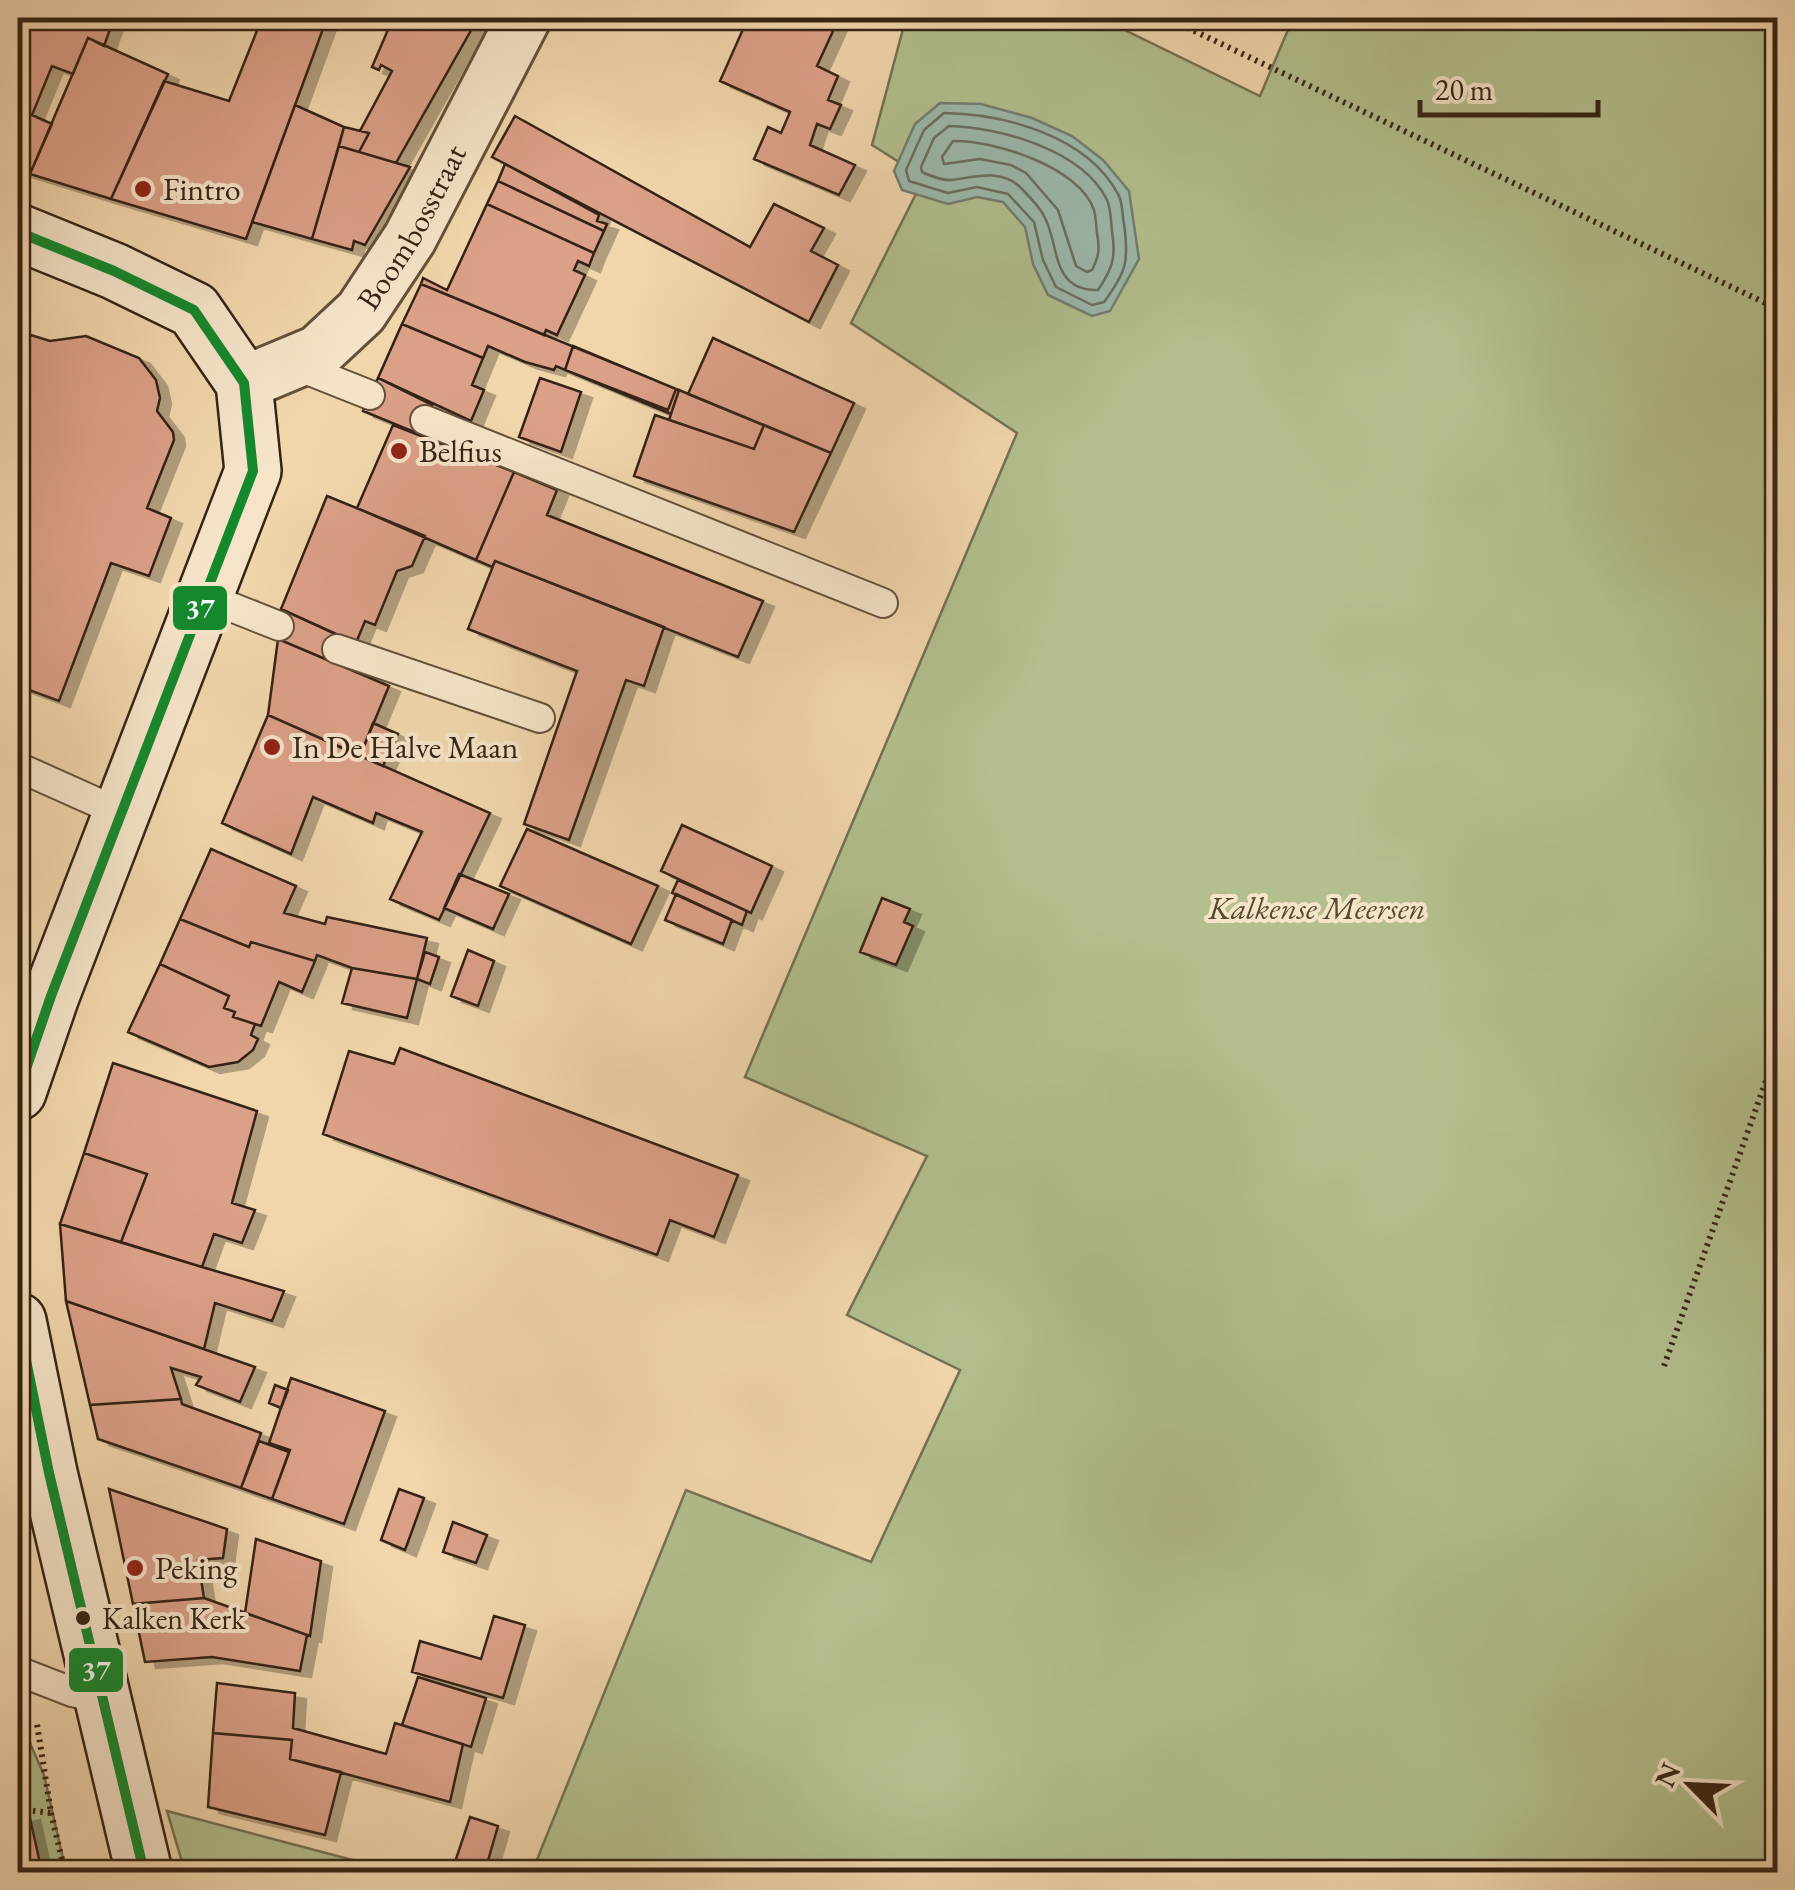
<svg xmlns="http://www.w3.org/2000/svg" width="1795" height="1890" viewBox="0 0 1795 1890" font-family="'EB Garamond',serif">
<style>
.green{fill:#b3bf8e;stroke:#747151;stroke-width:2.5}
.water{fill:#9bb9ad;stroke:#727d70;stroke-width:2.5}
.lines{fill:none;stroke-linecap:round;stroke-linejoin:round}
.shore{stroke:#686e60;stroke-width:2.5}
.building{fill:#dba088;stroke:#352314;stroke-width:2.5;filter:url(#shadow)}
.lane-casing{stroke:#64503a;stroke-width:32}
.street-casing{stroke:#64503a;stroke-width:58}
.secondary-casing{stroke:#352314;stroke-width:60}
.path{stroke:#352314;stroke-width:6;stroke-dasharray:2.5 5;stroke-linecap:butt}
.lane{stroke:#f6e4c9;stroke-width:28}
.street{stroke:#f6e4c9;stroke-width:52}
.secondary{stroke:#f6e4c9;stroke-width:55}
.bus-1-casing{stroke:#f6e4c9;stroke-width:18}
.bus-1{stroke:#15882e;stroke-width:10}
.poi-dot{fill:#8f2418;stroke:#f6e4c9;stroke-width:4}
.bus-dot{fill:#352314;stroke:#f6e4c9;stroke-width:4}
.labels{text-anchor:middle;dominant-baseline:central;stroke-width:8;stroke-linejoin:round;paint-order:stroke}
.bus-label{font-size:30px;fill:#352314;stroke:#f6e4c9;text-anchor:start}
.poi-label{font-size:32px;fill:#352314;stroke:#f6e4c9;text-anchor:start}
.street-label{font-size:32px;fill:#352314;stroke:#f6e4c9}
.park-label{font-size:32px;font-style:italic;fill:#544a32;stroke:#f6e4c9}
.line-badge{stroke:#f6e4c9;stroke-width:4}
.badge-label{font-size:28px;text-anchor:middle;font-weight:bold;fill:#fff}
</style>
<defs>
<filter id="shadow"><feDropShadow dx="11" dy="6" stdDeviation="0" flood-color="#0004"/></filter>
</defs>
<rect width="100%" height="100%" fill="#f1d6ac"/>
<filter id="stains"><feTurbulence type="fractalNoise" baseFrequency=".002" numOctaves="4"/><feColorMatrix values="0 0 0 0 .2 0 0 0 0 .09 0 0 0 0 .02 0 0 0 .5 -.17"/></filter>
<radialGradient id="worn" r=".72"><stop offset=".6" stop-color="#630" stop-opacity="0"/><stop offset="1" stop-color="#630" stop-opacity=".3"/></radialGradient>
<path class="green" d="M 906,18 L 1100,18 L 1260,96 L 1293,18 L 1777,18 L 1777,1872 L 532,1872 L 686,1490 L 871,1562 L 960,1370 L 847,1315 L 927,1156 L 745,1077 L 1017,433 L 851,323 L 924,178 L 872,145 Z
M 18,1722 L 22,1725 L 44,1775 L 66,1872 L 18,1872 Z
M 167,1811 L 398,1872 L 185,1872 Z"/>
<path class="water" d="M 940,103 L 981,104 L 1032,118 L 1072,136 L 1103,160 L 1129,191 L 1139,259 L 1110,311 L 1092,316 L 1048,295 L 1033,264 L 1025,227 L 1003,202 L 977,197 L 948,204 L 902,190 L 894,171 L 915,124 Z"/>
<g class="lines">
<path class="shore" d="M 944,113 C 1005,114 1087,136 1118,194 C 1123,202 1122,215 1124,224 C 1129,261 1127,271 1104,302 L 1092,305 L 1056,287 L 1043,260 L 1034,222 L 1008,194 L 977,187 L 948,193 L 909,181 L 906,170 L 924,130 Z
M 949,126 C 999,127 1083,150 1107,200 C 1111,209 1111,222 1112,231 C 1116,257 1113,268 1098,290 C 1050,291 1060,244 1044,216 C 1039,206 1027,194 1019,186 C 1000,169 974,177 952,180 C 942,181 931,176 922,172 L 921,167 L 934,138 Z
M 953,141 C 993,140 1080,167 1094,210 C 1096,217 1096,226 1097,233 C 1100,249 1099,256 1092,270 L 1087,272 L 1076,266 L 1058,210 L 1026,173 L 1011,165 L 980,159 L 944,164 L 942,157 Z"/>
</g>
<path class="building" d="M 18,18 L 114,18 L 104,46 L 88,38 L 73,74 L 52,66 L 32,115 L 52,124 L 30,174 L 18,170 Z
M 262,18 L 327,18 L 246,239 L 111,199 L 164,81 L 229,101 Z
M 393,18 L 478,18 L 396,163 L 410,167 L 365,245 L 354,241 L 352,250 L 312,239 L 339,146 L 359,152 L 369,133 L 360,131 L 392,71 L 381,65 L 379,70 L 372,67 Z
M 748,18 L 839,18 L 817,66 L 838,76 L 828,100 L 841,105 L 830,129 L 817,124 L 810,145 L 855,165 L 839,195 L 754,159 L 768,127 L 781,133 L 790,112 L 720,81 Z
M 88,38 L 168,74 L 111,199 L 30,174 Z
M 295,105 L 344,127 L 312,239 L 252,222 Z
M 515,116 L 750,247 L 774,204 L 824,228 L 811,251 L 838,265 L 809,322 L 492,157 Z
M 344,127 L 369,133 L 359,152 L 339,146 Z
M 339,146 L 410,167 L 365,245 L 354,241 L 352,250 L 312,239 Z
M 505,164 L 599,215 L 597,221 L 607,224 L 604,231 L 498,181 Z
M 498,181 L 604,231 L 594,253 L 487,204 Z
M 487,204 L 594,253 L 589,266 L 578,261 L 574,270 L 585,275 L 557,335 L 546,330 L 544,335 L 421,284 L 423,278 L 447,290 Z
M 421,284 L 764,425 L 754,449 L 669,420 L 671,414 L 556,366 L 554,370 L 525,362 L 488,346 L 483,358 L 402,324 Z
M 402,324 L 483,358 L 472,385 L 484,390 L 471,421 L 378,378 Z
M 18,331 L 50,341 L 86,336 L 139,358 L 156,380 L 160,398 L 157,411 L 173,432 L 174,440 L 147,508 L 171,518 L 149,576 L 111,563 L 59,701 L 18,686 Z
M 713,338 L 854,403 L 831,453 L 688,394 Z
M 573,346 L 676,389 L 668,410 L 565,370 Z
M 378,378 L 432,405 L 419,434 L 363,411 Z
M 540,378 L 581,392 L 561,452 L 519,437 Z
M 679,390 L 764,425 L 754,449 L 669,420 Z
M 655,415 L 754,449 L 764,425 L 831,453 L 794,532 L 634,476 Z
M 393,425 L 514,472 L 476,560 L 357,508 Z
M 514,472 L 557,490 L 547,515 L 763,601 L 738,657 L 495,561 L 492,567 L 476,560 Z
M 327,496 L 425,536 L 412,566 L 397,571 L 375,625 L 365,621 L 356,643 L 281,609 Z
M 495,561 L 664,627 L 644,686 L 626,680 L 569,840 L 524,824 L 577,671 L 468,629 Z
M 281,609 L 342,637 L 332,662 L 278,639 Z
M 278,639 L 389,686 L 360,756 L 268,715 Z
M 268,715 L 490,813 L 439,920 L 390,899 L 422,832 L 376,813 L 373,823 L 313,797 L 291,854 L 222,823 Z
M 373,723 L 398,734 L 383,766 L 360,756 Z
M 682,825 L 772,866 L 751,913 L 661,871 Z
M 527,829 L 658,886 L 631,944 L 500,886 Z
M 211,849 L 296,886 L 284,913 L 325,924 L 327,917 L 427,938 L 417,979 L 352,968 L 317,955 L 315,961 L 251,942 L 249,947 L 180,919 Z
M 459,874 L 509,894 L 493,929 L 444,908 Z
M 678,880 L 747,911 L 742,925 L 672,893 Z
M 676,894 L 732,920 L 723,944 L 665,920 Z
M 882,898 L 910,909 L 904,922 L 913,926 L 896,965 L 860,952 Z
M 180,919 L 249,947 L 251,942 L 315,961 L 302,992 L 279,982 L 261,1026 L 233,1017 L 235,1012 L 224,1008 L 229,996 L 160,964 Z
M 468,950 L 494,961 L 478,1006 L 451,996 Z
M 425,952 L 439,957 L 430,984 L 417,979 Z
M 160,964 L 229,996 L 224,1008 L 235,1012 L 233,1017 L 255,1024 L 251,1035 L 258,1039 L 253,1050 L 238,1062 L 209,1067 L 128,1032 Z
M 352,968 L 417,979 L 407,1018 L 342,1003 Z
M 400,1048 L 738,1175 L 714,1237 L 670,1220 L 657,1255 L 323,1134 L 349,1051 L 394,1064 Z
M 113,1063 L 257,1111 L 232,1203 L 255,1210 L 242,1243 L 214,1234 L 202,1267 L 121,1242 L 147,1174 L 84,1153 Z
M 84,1153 L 147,1174 L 121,1242 L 60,1224 Z
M 60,1224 L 202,1267 L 284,1291 L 272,1321 L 215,1303 L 204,1349 L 66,1301 Z
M 66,1301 L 255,1367 L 240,1402 L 196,1385 L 201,1377 L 171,1368 L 181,1399 L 90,1405 Z
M 291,1378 L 385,1411 L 344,1524 L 272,1499 L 290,1450 L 269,1443 Z
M 275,1385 L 288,1390 L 281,1408 L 269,1403 Z
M 181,1399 L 182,1404 L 261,1433 L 241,1488 L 98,1439 L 90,1405 Z
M 259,1441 L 289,1452 L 272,1499 L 241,1488 Z
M 109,1489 L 227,1529 L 223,1558 L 198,1560 L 204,1598 L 133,1604 Z
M 399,1489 L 424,1498 L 405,1550 L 381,1540 Z
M 453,1522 L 487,1535 L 476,1563 L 443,1552 Z
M 256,1539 L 321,1561 L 310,1636 L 245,1613 Z
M 204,1598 L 307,1635 L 300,1671 L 212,1657 L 145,1662 L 133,1604 Z
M 494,1616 L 525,1625 L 503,1698 L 412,1672 L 420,1641 L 481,1659 Z
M 418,1677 L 486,1698 L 471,1747 L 402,1725 Z
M 217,1683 L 295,1693 L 293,1728 L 386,1754 L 395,1723 L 463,1744 L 450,1802 L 290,1759 L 292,1740 L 213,1733 Z
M 213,1733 L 292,1740 L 290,1759 L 341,1772 L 325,1835 L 208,1807 Z
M 29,1814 L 42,1872 L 18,1872 L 18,1817 Z
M 470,1817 L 498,1826 L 485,1871 L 455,1862 Z"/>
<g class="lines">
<g class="lane-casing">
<path id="lane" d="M 292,364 L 370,395
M 425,420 L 883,603
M 206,597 L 279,626
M 337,649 L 540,718
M 18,767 L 123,814
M 18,1671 L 72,1692 L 104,1699"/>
</g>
<g class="street-casing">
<g id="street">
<path id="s1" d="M 244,383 L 318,352 L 361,312 L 410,238 L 524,18"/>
</g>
</g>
<g class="secondary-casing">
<path id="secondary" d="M 18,232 L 114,271 L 194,310 L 244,383 L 253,471 L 51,996 L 18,1092
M 18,1321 L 49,1473 L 144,1872"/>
</g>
<path class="path" d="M 1167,18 L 1778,309
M 1664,1366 L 1778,1047
M 18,1809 L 51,1813 L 37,1724
M 51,1813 L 65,1872"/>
<use href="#lane" class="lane"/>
<use href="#street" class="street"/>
<use href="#secondary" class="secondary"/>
<g class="bus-1-casing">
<path id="bus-1" d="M 18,232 L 114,271 L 194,310 L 244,383 L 253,471 L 51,996 L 18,1092
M 18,1321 L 49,1473 L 144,1872"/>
</g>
<use href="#bus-1" class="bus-1"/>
</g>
<g class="poi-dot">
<circle cx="143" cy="189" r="10"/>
<circle cx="399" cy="451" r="10"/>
<circle cx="272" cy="747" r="10"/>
<circle cx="135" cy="1568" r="10"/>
</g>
<circle class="bus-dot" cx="83" cy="1618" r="9"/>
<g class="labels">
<g class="bus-label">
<text x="102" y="1618">Kalken Kerk</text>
</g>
<g class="poi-label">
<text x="163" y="189">Fintro</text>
<text x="419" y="451">Belfius</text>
<text x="292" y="747">In De Halve Maan</text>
<text x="155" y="1568">Peking</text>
</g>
<g class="street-label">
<text stroke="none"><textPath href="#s1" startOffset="238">Boombosstraat</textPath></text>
</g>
<g class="park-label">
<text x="1317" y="908">Kalkense Meersen</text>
</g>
</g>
<g class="line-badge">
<rect x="171" y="584" width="58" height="48" rx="10" fill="#15882e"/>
<rect x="67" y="1646" width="58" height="48" rx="10" fill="#15882e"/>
</g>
<g class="badge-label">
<text x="200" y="618">37</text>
<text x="96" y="1680">37</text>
</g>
<rect width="1795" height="1890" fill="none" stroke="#f1d6ac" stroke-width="60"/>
<rect x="20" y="20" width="1755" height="1850" fill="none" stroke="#352314" stroke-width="5"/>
<rect x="30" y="30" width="1735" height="1830" fill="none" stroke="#352314" stroke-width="2.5"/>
<g transform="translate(1690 1785) rotate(294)" stroke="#f6e4c9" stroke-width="8" paint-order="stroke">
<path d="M0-8L18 38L0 25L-18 38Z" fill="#352314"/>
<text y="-15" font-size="28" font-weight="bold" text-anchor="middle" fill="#352314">N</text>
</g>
<path d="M1420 100v15h178v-15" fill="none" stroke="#352314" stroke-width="5"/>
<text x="1435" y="100" font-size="30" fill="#352314" stroke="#f6e4c9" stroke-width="8" paint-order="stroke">20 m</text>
<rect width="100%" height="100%" filter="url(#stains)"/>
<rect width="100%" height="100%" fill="url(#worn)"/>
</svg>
